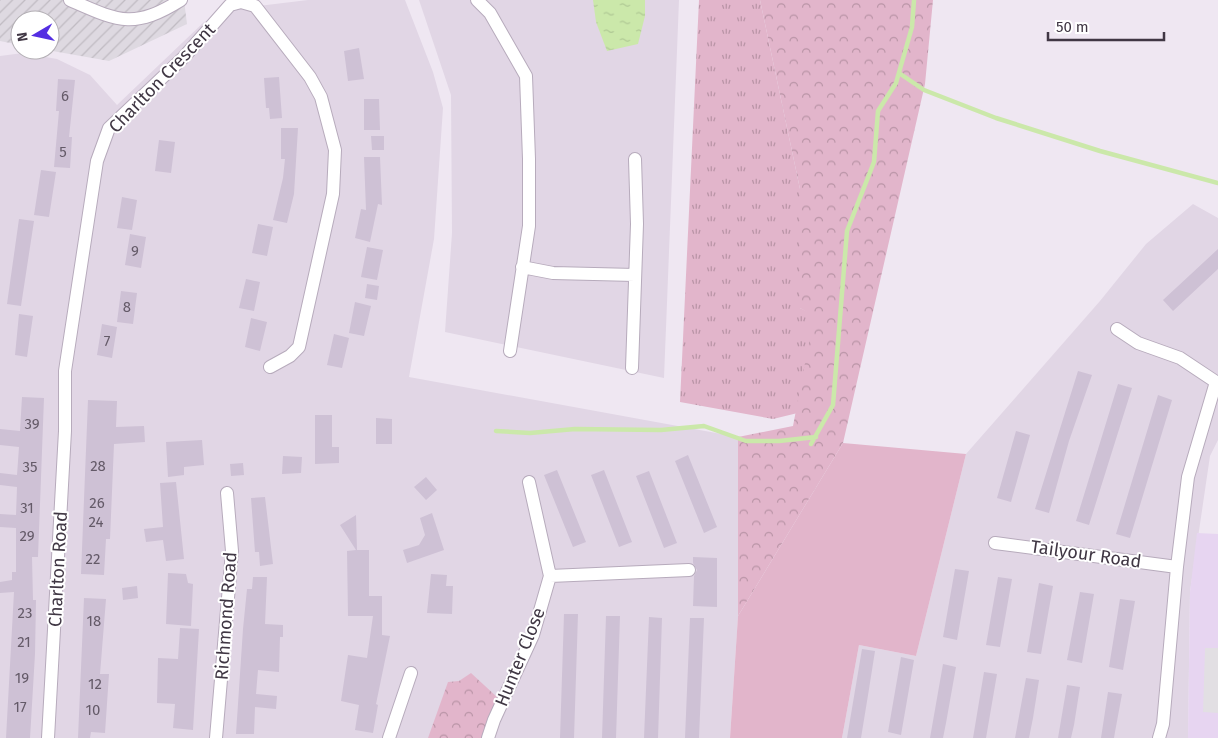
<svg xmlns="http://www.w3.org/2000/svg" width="1218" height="738" viewBox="0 0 1218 738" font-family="'Fira Sans',sans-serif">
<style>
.residential{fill:#e1d6e5}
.commercial{fill:#e7d5f1}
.industrial{fill:url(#industrial-furrows)}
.grass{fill:url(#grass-tufts)}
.forest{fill:url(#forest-crowns)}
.green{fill:#e2b5cb}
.parking{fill:#e2dfe3}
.water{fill:url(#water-ripples)}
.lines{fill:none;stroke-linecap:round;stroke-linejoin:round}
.stream{stroke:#cbe8aa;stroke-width:4.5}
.building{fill:#cec1d5}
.street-casing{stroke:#b7abbc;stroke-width:14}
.street{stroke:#fff;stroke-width:12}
.labels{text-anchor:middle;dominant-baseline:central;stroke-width:4;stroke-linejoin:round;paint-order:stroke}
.number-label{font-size:15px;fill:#645a68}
.street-label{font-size:18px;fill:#403744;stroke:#fff}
</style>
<defs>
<pattern id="industrial-furrows" width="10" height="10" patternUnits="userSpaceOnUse" patternTransform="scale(1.25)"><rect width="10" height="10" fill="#ded9e1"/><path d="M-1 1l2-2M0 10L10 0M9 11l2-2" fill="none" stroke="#c0bbc2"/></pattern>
<pattern id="grass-tufts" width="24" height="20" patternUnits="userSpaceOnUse" patternTransform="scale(1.25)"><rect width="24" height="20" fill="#e2b5cb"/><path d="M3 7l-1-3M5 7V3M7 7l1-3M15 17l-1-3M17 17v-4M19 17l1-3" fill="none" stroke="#b994a6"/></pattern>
<pattern id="forest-crowns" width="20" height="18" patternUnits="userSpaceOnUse" patternTransform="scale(1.25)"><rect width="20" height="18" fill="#e2b5cb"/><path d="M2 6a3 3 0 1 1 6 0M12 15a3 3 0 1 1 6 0" fill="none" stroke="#b994a6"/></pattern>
<pattern id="water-ripples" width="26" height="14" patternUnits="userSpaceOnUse" patternTransform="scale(1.25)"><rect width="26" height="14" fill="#cbe8aa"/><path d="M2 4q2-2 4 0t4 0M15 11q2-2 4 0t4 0" fill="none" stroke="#afc894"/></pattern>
</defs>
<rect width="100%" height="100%" fill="#efe7f2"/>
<path class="residential" d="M 308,0 L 405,0 L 433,72 L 443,108 L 434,239 L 409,377 L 738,437 L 738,616 L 730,738 L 0,738 L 0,56 L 23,53 L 57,59 L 90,75 L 117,105 L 204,22 L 242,8 Z
M 419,0 L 679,0 L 664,378 L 445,332 L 452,233 L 451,95 Z
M 1193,204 L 1218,218 L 1218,440 L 1210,456 L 1190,592 L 1188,738 L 842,738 L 859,645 L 916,656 L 966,454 L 1100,301 L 1146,244 Z"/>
<path class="commercial" d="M 1197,533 L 1218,534 L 1218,738 L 1188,738 L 1190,592 Z"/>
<path class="industrial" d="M 0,0 L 184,0 L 187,24 L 109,61 L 47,50 L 50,50 L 50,20 L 20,20 L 20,45 L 0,41 Z"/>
<path class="grass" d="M 699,0 L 760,0 L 800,189 L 800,308 L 815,315 L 810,410 L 773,419 L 680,402 Z"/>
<path class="forest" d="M 760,0 L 933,0 L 925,84 L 843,443 L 738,616 L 738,437 L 793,426 L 814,316 L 800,308 L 800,189 Z
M 471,673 L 497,697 L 484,732 L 494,738 L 428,738 L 448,682 L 459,681 Z"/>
<path class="green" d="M 843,443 L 966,454 L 916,656 L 859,645 L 842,738 L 730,738 L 738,616 Z"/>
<path class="parking" d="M 1205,648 L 1218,648 L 1218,713 L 1203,712 Z"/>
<path class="water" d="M 593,0 L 645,0 L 645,16 L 638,44 L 607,51 L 596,22 Z"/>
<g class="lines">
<path class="stream" d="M 899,73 L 924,90 L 996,118 L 1100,151 L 1218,183
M 496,431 L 530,433 L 575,429 L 661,430 L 704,426 L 746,441 L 779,441 L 816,437
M 811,444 L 833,405 L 847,231 L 874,162 L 878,111 L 896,83 L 912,27 L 914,0"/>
</g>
<path class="building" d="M 359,48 L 364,79 L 348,81 L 344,51 Z
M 279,77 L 282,118 L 270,119 L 269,108 L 266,108 L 264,78 Z
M 58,79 L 75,80 L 69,137 L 72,137 L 70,168 L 54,167 L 59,111 L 56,111 Z
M 364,99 L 379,99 L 380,130 L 364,130 Z
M 281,128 L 298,128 L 294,194 L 287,223 L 273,220 L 283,178 L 285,159 L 281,159 Z
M 371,136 L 384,136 L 384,150 L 372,150 Z
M 159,140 L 175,142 L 171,173 L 155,171 Z
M 364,157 L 380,157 L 382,205 L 378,204 L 370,242 L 355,238 L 361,209 L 366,210 Z
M 41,170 L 56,172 L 49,217 L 34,215 Z
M 122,197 L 137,200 L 132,230 L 117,228 Z
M 19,219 L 34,221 L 21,306 L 7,304 Z
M 258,224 L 273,227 L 267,256 L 252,253 Z
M 130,234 L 146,237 L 141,268 L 125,265 Z
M 367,247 L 383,250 L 377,280 L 361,277 Z
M 1218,249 L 1218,269 L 1173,311 L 1163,300 Z
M 246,279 L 260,282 L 254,311 L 239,308 Z
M 367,284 L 379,286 L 377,300 L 365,298 Z
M 121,291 L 137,293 L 133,324 L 117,322 Z
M 355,302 L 371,306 L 364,336 L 349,333 Z
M 19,314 L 33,316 L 27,357 L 15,355 Z
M 251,318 L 267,322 L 260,351 L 245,347 Z
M 102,324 L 117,327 L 112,358 L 97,355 Z
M 334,334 L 349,338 L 342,368 L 327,365 Z
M 1078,371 L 1092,375 L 1069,441 L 1049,513 L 1035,509 Z
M 1118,384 L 1132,388 L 1089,525 L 1076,521 Z
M 1158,395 L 1172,400 L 1130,538 L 1116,534 Z
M 22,397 L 44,398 L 38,557 L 32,557 L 33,600 L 36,600 L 35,654 L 30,738 L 6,738 L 14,592 L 0,593 L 0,582 L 12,580 L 12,572 L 16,572 L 16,528 L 0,527 L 0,514 L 16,515 L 17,487 L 0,485 L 0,473 L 17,475 L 19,447 L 0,445 L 0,429 L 20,431 Z
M 88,400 L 117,401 L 116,427 L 144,426 L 145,442 L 114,444 L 110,539 L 106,539 L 104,575 L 81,574 Z
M 315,415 L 332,415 L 332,447 L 339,447 L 339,463 L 315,464 Z
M 376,418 L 392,419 L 392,444 L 376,444 Z
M 1016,431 L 1030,435 L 1011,502 L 997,498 Z
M 202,440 L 204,465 L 184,467 L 184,475 L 168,477 L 166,442 Z
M 688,455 L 717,527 L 704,533 L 675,461 Z
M 283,456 L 302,457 L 301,473 L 282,474 Z
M 243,463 L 244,475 L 231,476 L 230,464 Z
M 557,470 L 586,542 L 573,547 L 544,475 Z
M 604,470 L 632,542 L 619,547 L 591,475 Z
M 649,471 L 677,543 L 664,548 L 636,476 Z
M 426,477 L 437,490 L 426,500 L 414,487 Z
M 176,482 L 184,559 L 166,561 L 163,540 L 146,542 L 144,529 L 163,527 L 160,483 Z
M 265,497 L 273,564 L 260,566 L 259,552 L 255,552 L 251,498 Z
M 432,513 L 444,550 L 407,563 L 403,550 L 419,545 L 425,535 L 420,518 Z
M 356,515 L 357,550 L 369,550 L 369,596 L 382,596 L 382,635 L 390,636 L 376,704 L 378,705 L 373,733 L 355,730 L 359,705 L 341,701 L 348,655 L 367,658 L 373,616 L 348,616 L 347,551 L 356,550 L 340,525 Z
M 693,557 L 717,558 L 717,607 L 693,606 L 694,576 L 697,570 L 693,563 Z
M 955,569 L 969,571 L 957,640 L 943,637 Z
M 168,573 L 186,574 L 188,583 L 193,584 L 191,626 L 166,624 Z
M 431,574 L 447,575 L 446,586 L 453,586 L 452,614 L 427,613 Z
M 253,577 L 267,577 L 265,624 L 283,625 L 283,637 L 280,637 L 279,672 L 258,670 L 256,694 L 277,696 L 276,709 L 255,707 L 254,734 L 236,734 L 243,629 L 247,589 L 252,589 Z
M 998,577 L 1012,579 L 1000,647 L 986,645 Z
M 1039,583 L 1053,586 L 1041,654 L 1027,652 Z
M 137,586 L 138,598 L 123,600 L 122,588 Z
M 1080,592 L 1094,594 L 1082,663 L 1067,660 Z
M 84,598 L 106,599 L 100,674 L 109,674 L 105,733 L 91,732 L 90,738 L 78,738 Z
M 1120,599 L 1135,601 L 1123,670 L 1109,667 Z
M 564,614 L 578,614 L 574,738 L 560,738 Z
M 606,616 L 620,616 L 616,738 L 602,738 Z
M 649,617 L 662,618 L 658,738 L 644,738 Z
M 690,618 L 704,618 L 699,738 L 685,738 Z
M 180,628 L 199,629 L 193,730 L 173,728 L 175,704 L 157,703 L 158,658 L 178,659 Z
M 862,649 L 875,651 L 869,689 L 861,738 L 847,738 Z
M 901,657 L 914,660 L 901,735 L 888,732 Z
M 943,664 L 956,667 L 946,723 L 943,738 L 930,738 Z
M 984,672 L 997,674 L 986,738 L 973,738 Z
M 1026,678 L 1039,680 L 1033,718 L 1029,738 L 1015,738 Z
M 1067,685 L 1080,687 L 1074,725 L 1071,738 L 1058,738 Z
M 1108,692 L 1122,694 L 1115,732 L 1114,738 L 1101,738 Z"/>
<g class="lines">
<g class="street-casing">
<path id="street" d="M 70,0 C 118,21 133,30 181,0
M 477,0 L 490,13 L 526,76 L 529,159 L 529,226 L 510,351
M 522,267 L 553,273 L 635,275
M 1117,329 L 1138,343 L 1180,358 L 1216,382 L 1188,477 L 1177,567 L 1163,724 L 1159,738
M 632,368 L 637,224 L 635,159
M 995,543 L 1177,567
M 550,576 L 689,570
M 48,738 L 65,431 L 65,371 L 97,161 L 109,128 L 184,57 L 230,5 L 241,2 L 255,6 L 310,77 L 321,97 L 335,150 L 333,194 L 299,347 L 290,356 L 270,367
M 216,738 L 232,551 L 227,493
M 389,738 L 411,673
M 488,738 L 494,720 L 533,635 L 550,576 L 529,482"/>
</g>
<use href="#street" class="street"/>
</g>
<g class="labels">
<g class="number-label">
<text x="65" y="96">6</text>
<text x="63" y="152">5</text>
<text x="135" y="251">9</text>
<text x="127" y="307">8</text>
<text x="107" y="341">7</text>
<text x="32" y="424">39</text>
<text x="98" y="466">28</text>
<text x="30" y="467">35</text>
<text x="97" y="503">26</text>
<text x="27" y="508">31</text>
<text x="96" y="522">24</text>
<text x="27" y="536">29</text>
<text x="93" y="559">22</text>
<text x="25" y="613">23</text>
<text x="94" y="621">18</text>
<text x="24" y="642">21</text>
<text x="22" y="678">19</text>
<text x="95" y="684">12</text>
<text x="20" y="707">17</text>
<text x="93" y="710">10</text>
</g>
<g class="street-label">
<text transform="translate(162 78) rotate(-46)">Charlton Crescent</text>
<text transform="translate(1086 554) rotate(8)">Tailyour Road</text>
<text transform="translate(58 569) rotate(-87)">Charlton Road</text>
<text transform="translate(226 616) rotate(-86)">Richmond Road</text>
<text transform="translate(520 657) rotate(-68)">Hunter Close</text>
</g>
</g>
<g transform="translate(35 35) rotate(261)"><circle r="24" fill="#ffffff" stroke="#b3afb4"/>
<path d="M0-4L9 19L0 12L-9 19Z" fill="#542ee2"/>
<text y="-8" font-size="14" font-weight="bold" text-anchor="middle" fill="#403744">N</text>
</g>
<path d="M1048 32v8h116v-8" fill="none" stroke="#403744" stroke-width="2.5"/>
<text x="1056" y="32" font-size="15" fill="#403744" stroke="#ffffff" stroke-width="4" paint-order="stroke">50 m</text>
</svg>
